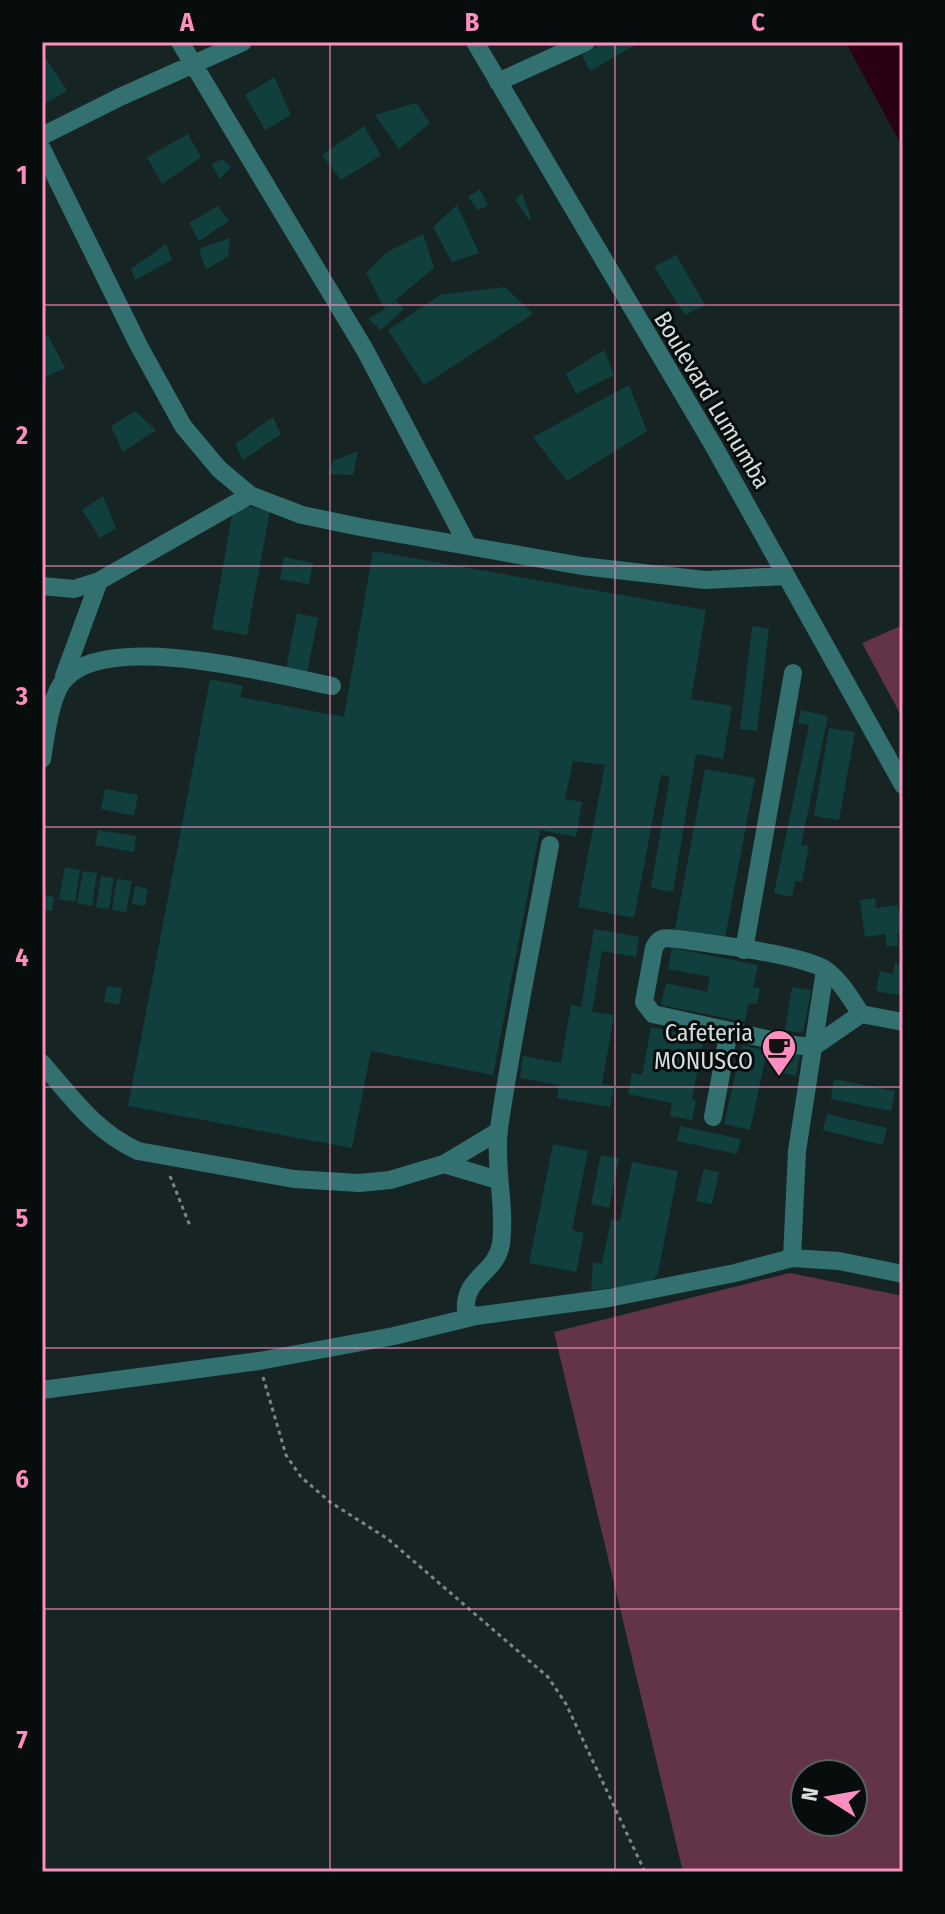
<svg xmlns="http://www.w3.org/2000/svg" width="945" height="1914" viewBox="0 0 945 1914" font-family="'Fira Sans Condensed',sans-serif">
<style>
.green{fill:#633348;fill-rule:evenodd}
.water{fill:#2a0015}
.building{fill:#103f3e}
.lines{fill:none;stroke-linecap:round;stroke-linejoin:round}
.path{stroke:#7b8786;stroke-width:3;stroke-dasharray:4 4;stroke-linecap:butt}
.minor{stroke:#337170;stroke-width:18}
.grid{fill:none;stroke:#fd8ebe;stroke-width:2;stroke-opacity:0.55}
.labels{text-anchor:middle;dominant-baseline:central;stroke-width:6;stroke-linejoin:round;paint-order:stroke}
.street-label{font-size:24px;fill:#d5dede;stroke:#070c0c}
.poi-label{font-size:24px;fill:#d5dede;stroke:#070c0c;text-anchor:end}
.neatline{fill:none;stroke:#fd8ebe;stroke-width:3}
.grid-label{font-size:26px;text-anchor:middle;font-weight:bold;fill:#fd8ebe}
</style>
<rect width="100%" height="100%" fill="#162524"/>
<path class="green" d="M 903,625 L 903,719 L 862,643 Z
M 790,1273 L 903,1296 L 903,1872 L 683,1872 L 554,1332 ZM 805,1774 L 853,1774 L 853,1822 L 805,1822 Z"/>
<path class="water" d="M 846,42 L 903,42 L 903,148 L 852,54 Z"/>
<path class="building" d="M 604,42 L 640,42 L 590,71 L 582,55 Z
M 47,60 L 67,91 L 42,105 L 42,63 Z
M 274,77 L 291,115 L 265,130 L 245,95 Z
M 416,103 L 430,123 L 399,149 L 375,115 Z
M 364,126 L 381,155 L 341,180 L 322,155 Z
M 188,134 L 201,157 L 162,184 L 147,157 Z
M 222,159 L 231,167 L 220,179 L 211,164 Z
M 480,189 L 488,206 L 478,210 L 468,197 Z
M 522,193 L 531,217 L 529,220 L 515,200 Z
M 457,205 L 479,253 L 452,262 L 433,227 Z
M 218,206 L 229,221 L 199,241 L 189,223 Z
M 423,234 L 434,268 L 385,309 L 396,301 L 404,309 L 381,330 L 368,319 L 385,309 L 366,273 L 387,252 Z
M 230,238 L 228,256 L 206,270 L 199,249 Z
M 166,244 L 172,260 L 135,280 L 131,269 Z
M 676,255 L 705,305 L 685,315 L 654,267 Z
M 505,287 L 533,314 L 424,385 L 388,330 L 440,295 Z
M 48,335 L 65,368 L 43,378 L 42,339 Z
M 604,350 L 614,375 L 576,394 L 566,374 Z
M 629,385 L 647,431 L 567,481 L 533,437 Z
M 135,411 L 156,430 L 123,452 L 111,426 Z
M 273,417 L 281,434 L 243,460 L 235,444 Z
M 358,451 L 353,475 L 329,474 L 333,461 Z
M 103,496 L 116,528 L 100,538 L 82,510 Z
M 234,504 L 270,511 L 247,635 L 212,629 Z
M 373,551 L 706,610 L 691,699 L 732,706 L 723,759 L 696,754 L 673,892 L 651,888 L 670,776 L 661,775 L 634,918 L 578,907 L 605,765 L 573,761 L 565,799 L 582,802 L 576,837 L 540,830 L 493,1075 L 371,1051 L 352,1148 L 128,1106 L 210,679 L 243,686 L 240,697 L 344,717 Z
M 284,557 L 313,563 L 309,584 L 280,579 Z
M 297,613 L 318,618 L 307,673 L 286,669 Z
M 752,626 L 769,629 L 757,731 L 740,729 Z
M 801,710 L 828,716 L 801,845 L 809,846 L 802,882 L 795,881 L 792,897 L 774,893 L 809,725 L 798,723 Z
M 829,728 L 855,732 L 839,820 L 814,816 Z
M 705,769 L 755,778 L 725,938 L 675,929 Z
M 105,789 L 138,795 L 134,816 L 101,809 Z
M 98,830 L 136,836 L 134,852 L 95,845 Z
M 65,867 L 80,870 L 75,902 L 59,899 Z
M 83,871 L 97,873 L 92,906 L 77,903 Z
M 101,876 L 114,878 L 109,909 L 96,907 Z
M 117,879 L 132,881 L 126,912 L 112,910 Z
M 135,886 L 148,889 L 145,906 L 132,904 Z
M 42,895 L 54,897 L 52,911 L 42,910 Z
M 875,898 L 876,908 L 898,905 L 900,920 L 903,920 L 903,933 L 897,934 L 899,945 L 887,947 L 885,934 L 865,937 L 860,900 Z
M 594,929 L 639,937 L 636,957 L 602,951 L 592,1012 L 614,1015 L 602,1084 L 614,1086 L 610,1107 L 557,1098 L 559,1085 L 520,1078 L 523,1056 L 561,1063 L 571,1005 L 581,1007 Z
M 672,948 L 758,965 L 753,987 L 760,988 L 757,1004 L 749,1003 L 745,1022 L 661,1005 L 666,983 L 707,992 L 710,977 L 668,969 Z
M 895,963 L 903,965 L 903,996 L 876,991 L 880,971 L 893,974 Z
M 107,986 L 122,988 L 119,1005 L 104,1002 Z
M 792,987 L 811,990 L 803,1033 L 785,1030 Z
M 651,1027 L 704,1038 L 692,1099 L 696,1100 L 692,1120 L 670,1116 L 672,1103 L 628,1094 L 632,1073 L 642,1075 Z
M 742,1045 L 767,1051 L 750,1130 L 724,1124 Z
M 788,1048 L 801,1051 L 796,1076 L 783,1073 Z
M 834,1079 L 895,1091 L 891,1111 L 831,1099 Z
M 827,1114 L 887,1128 L 883,1145 L 823,1130 Z
M 680,1126 L 741,1139 L 737,1154 L 677,1141 Z
M 553,1144 L 588,1151 L 572,1230 L 584,1233 L 576,1272 L 529,1263 Z
M 601,1155 L 619,1158 L 609,1208 L 591,1204 Z
M 632,1162 L 678,1171 L 658,1273 L 649,1284 L 591,1290 L 593,1262 L 602,1264 L 611,1219 L 620,1221 Z
M 704,1169 L 719,1172 L 712,1204 L 696,1201 Z"/>
<g class="lines">
<path class="path" d="M 170,1176 L 190,1226
M 263,1377 L 286,1455 L 301,1477 L 330,1502 L 388,1539 L 548,1677 L 566,1704 L 645,1872"/>
<path class="minor" d="M 180,42 L 365,350 L 468,546
M 475,42 L 712,443 L 903,785
M 498,82 L 586,42
M 42,136 L 120,97 L 243,42
M 42,149 L 139,346 L 183,426 L 219,469 L 250,495 L 302,515 L 360,527 L 582,566 L 705,580 L 786,576
M 42,586 L 74,589 L 99,581 L 250,495
M 64,676 L 99,581
M 42,759 C 46,736 50,694 66,678 C 110,631 273,674 332,686
M 744,950 L 793,673
M 861,1014 C 851,999 841,981 826,970 C 801,954 711,944 678,939 C 666,938 659,936 654,948 L 644,1002 L 653,1014 L 794,1045 L 813,1047 L 861,1014 L 903,1022
M 42,1063 C 72,1098 95,1131 138,1151 L 294,1179 L 359,1183 L 390,1180 L 444,1164 L 499,1131
M 713,1117 L 729,1031
M 444,1164 L 498,1180
M 792,1258 L 797,1151 L 825,970
M 476,1316 L 466,1311 C 463,1277 496,1274 501,1244 C 506,1206 494,1166 499,1128 C 513,1033 533,939 550,845
M 42,1390 L 259,1361 L 394,1336 L 476,1316 L 609,1298 L 735,1273 L 792,1258 L 839,1261 L 903,1274"/>
</g>
<path class="grid" d="M 330,42 L 330,1872M 615,42 L 615,1872M 42,305 L 903,305M 42,566 L 903,566M 42,827 L 903,827M 42,1087 L 903,1087M 42,1348 L 903,1348M 42,1609 L 903,1609"/>
<defs>
<g id="cafe-pin" transform="scale(1.8)"><path d="M0 17L-7.5 6A9.5 9.5 0 1 1 7.5 6Z" fill="#fd8ebe" stroke="#070c0c"/><path d="M-5.5-4.5H6V0H3Q3 3.5 0 3.5H-2.5Q-5.5 3.5-5.5 0ZM3-3.2v2h1.7v-2ZM-6 4.5H4V6H-6Z" fill="#111"/></g>
</defs>
<g fill-rule="evenodd">
<use href="#cafe-pin" x="779" y="1047"/>
</g>
<g class="labels">
<g class="street-label">
<text transform="translate(712 400) rotate(59)">Boulevard Lumumba</text>
</g>
<g class="poi-label">
<text x="753" y="1033">Cafeteria<tspan x="753" dy="28">MONUSCO</tspan></text>
</g>
</g>
<rect width="945" height="1914" fill="none" stroke="#070c0c" stroke-width="88"/>
<g transform="translate(829 1798) rotate(281)"><circle r="38" fill="#070c0c" stroke="#596060" stroke-width="2"/>
<path d="M0-6L14 30L0 20L-14 30Z" fill="#fd8ebe"/>
<text y="-12" font-size="22" font-weight="bold" text-anchor="middle" fill="#d5dede">N</text>
</g>
<rect x="44" y="44" width="857" height="1826" class="neatline"/>
<g class="grid-label">
<text x="187" y="31">A</text>
<text x="472" y="31">B</text>
<text x="758" y="31">C</text>
<text x="22" y="184">1</text>
<text x="22" y="444">2</text>
<text x="22" y="705">3</text>
<text x="22" y="966">4</text>
<text x="22" y="1227">5</text>
<text x="22" y="1488">6</text>
<text x="22" y="1749">7</text>
</g>
</svg>
